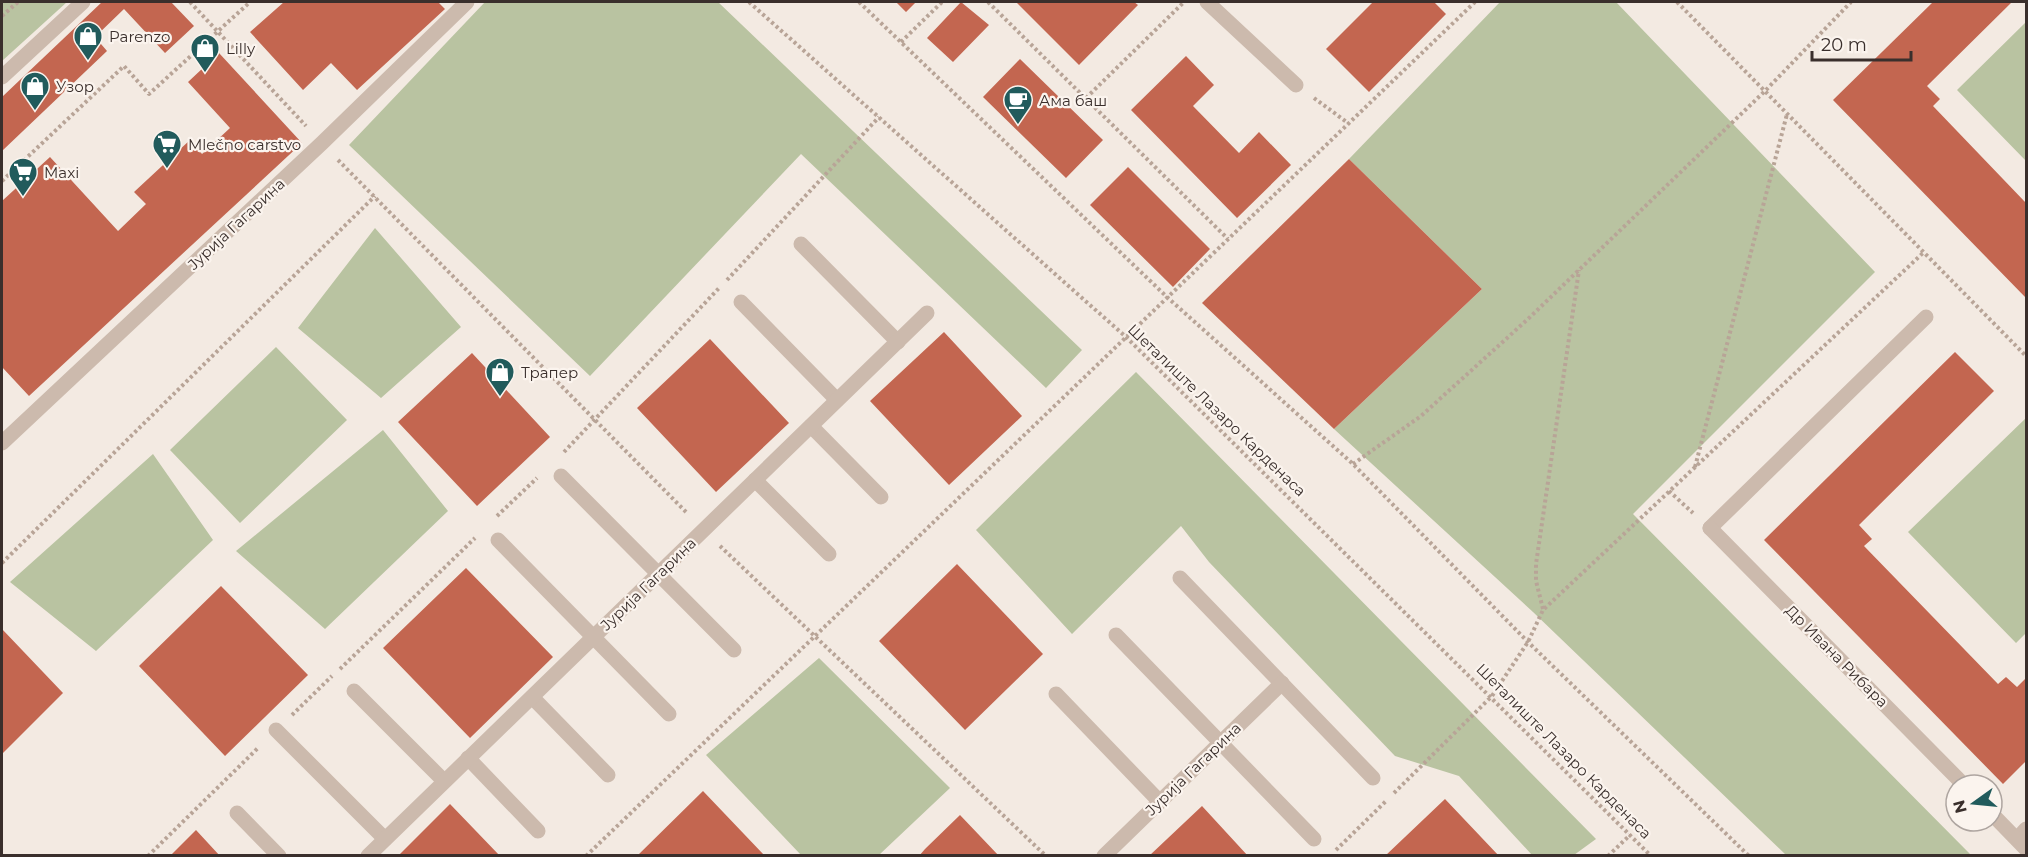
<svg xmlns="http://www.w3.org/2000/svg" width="2028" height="857" viewBox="0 0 2028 857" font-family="Montserrat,sans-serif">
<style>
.green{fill:#b9c3a1}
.building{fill:#c36650}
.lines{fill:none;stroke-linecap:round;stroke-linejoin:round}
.path{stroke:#b8a497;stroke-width:4;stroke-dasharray:3 3;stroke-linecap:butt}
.lane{stroke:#ccbaad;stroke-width:15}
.street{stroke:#ccbaad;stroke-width:15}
.labels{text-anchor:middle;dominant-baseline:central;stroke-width:4.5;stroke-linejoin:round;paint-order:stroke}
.poi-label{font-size:15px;fill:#3a2f2c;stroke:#fbf4ee;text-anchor:start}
.street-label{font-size:15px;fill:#3a2f2c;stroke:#fbf4ee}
</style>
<rect width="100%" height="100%" fill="#f3eae2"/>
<path class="green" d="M 2,2 L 67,2 L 2,61 Z
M 485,2 L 718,2 L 1082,350 L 1046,388 L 801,154 L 590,376 L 349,145 Z
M 1500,2 L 1616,2 L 1875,272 L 1633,514 L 1971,855 L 1786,855 L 1533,612 L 1334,429 L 1482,289 L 1349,159 Z
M 2026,22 L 2026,161 L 1957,90 Z
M 375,228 L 461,327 L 381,398 L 298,328 Z
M 276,347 L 347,420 L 240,523 L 170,450 Z
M 1136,372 L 1596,839 L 1574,855 L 1532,855 L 1459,776 L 1395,756 L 1209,562 L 1181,526 L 1072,634 L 976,530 Z
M 2026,418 L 2026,633 L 2016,643 L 1908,532 Z
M 383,430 L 448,511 L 325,629 L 236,551 Z
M 153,454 L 213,540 L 96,651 L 10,582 Z
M 819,658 L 950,788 L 879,855 L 801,855 L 706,755 Z"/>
<path class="building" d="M 102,2 L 171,2 L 194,26 L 165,53 L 124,9 L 95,37 L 107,51 L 2,151 L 2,97 Z
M 284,2 L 438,2 L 445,9 L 357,90 L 331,63 L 303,90 L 250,32 Z
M 896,2 L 916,2 L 906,12 Z
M 961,2 L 989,25 L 953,62 L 927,38 Z
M 1016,2 L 1134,2 L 1138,5 L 1079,65 Z
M 1373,2 L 1434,2 L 1446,14 L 1369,92 L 1326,49 Z
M 1933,2 L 2012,2 L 1927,86 L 1940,99 L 1933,106 L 2026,203 L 2026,298 L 1833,100 Z
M 219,53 L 302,143 L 29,396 L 2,367 L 2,201 L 50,157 L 118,231 L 146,204 L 134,192 L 190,140 L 202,154 L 230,128 L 188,82 Z
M 1186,56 L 1214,85 L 1193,106 L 1239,153 L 1259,132 L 1291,165 L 1237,218 L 1131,110 Z
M 1020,59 L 1103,140 L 1066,178 L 983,97 Z
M 1349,159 L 1482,289 L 1334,429 L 1202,303 Z
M 1128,167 L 1210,249 L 1173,287 L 1090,205 Z
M 944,332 L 1022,416 L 949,485 L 870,401 Z
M 710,339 L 789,423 L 716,492 L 637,408 Z
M 1955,352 L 1994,391 L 1859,525 L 1872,539 L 1864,546 L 1998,684 L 2006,677 L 2017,687 L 2026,678 L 2026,761 L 2003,784 L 1764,540 Z
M 472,353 L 550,437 L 477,506 L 398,422 Z
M 957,564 L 1043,654 L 965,730 L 879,641 Z
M 466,568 L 553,657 L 470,738 L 383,648 Z
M 221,586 L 308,675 L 225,756 L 139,666 Z
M 2,629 L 63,693 L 2,754 Z
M 703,791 L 765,856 L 637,856 Z
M 1445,799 L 1499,856 L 1385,856 Z
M 450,804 L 500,856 L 398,856 Z
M 1202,806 L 1248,856 L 1149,856 Z
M 960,815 L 999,856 L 919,856 L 925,849 Z
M 196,830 L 220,856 L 170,856 Z"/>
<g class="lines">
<path class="path" d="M 190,2 L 306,126
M 749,2 L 1126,337 L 1651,856
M 859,2 L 1167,297 L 1353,464 L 1528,642 L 1749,856
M 988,2 L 1228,239
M 1677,2 L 2026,356
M 2,16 L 18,2
M 901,42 L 942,2
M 1086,98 L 1184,2
M 1314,98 L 1348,123
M 338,160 L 687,513
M 2,181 L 124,66 L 149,94 L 250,2
M 727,280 L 879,117
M 564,452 L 720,287
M 1353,464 L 1421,416 L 1528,319 L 1765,91 L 1851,2
M 1695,467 L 1787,114
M 1669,491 L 1693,513
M 497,516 L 537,478
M 720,546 L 1046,856
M 2,563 L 375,196
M 1543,609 L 1536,581 L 1536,564 L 1579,270
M 340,669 L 475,538
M 292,715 L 332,676
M 1394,793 L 1492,696 L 1528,642 L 1543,610 L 1924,252
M 1336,850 L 1386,801
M 148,856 L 259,747
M 586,856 L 1475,2
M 1608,856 L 1630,835"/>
<path class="lane" d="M 1207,2 L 1296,85
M 2,77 L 83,2
M 801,244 L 898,342
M 741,302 L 837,400
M 811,426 L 881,497
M 2,443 L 322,143 L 467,2
M 561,476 L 734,650
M 755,480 L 829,554
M 1710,528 L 1926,317
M 498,540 L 669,714
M 1180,578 L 1373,778
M 1116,635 L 1314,839
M 354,691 L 444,781
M 1056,694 L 1160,802
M 532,697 L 608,775
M 276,730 L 385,839
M 468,758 L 538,831
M 237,813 L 279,856
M 2017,839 L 2026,829"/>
<path class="street" d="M 1710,528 L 1964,785
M 1992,814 L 2026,849
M 368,856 L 927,313
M 1104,856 L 1282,683"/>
</g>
<defs>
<g id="shop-pin" transform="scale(1.5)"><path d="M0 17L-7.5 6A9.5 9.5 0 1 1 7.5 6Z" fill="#215b5c" stroke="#fbf4ee"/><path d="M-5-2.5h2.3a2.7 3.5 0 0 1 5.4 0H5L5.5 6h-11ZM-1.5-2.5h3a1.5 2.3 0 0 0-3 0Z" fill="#fff"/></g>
<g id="cafe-pin" transform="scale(1.5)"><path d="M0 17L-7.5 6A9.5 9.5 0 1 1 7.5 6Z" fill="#215b5c" stroke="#fbf4ee"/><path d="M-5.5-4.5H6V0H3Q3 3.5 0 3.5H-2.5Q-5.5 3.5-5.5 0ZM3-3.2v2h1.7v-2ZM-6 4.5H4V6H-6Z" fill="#fff"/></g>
<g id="supermarket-pin" transform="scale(1.5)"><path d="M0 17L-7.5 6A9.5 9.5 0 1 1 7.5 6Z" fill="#215b5c" stroke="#fbf4ee"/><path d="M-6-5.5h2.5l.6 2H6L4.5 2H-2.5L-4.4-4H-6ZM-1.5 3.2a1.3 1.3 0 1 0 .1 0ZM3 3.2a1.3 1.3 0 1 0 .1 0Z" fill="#fff"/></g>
</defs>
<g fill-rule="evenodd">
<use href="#shop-pin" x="88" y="36"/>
<use href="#shop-pin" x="205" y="48"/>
<use href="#shop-pin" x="35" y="86"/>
<use href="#cafe-pin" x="1018" y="100"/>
<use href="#supermarket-pin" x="167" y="144"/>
<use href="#supermarket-pin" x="23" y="172"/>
<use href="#shop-pin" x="500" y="372"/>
</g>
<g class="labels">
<g class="poi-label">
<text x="109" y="36">Parenzo</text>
<text x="226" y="48">Lilly</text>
<text x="56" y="86">Узор</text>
<text x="1039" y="100">Ама баш</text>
<text x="188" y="144">Mlečno carstvo</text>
<text x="44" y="172">Maxi</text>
<text x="521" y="372">Трапер</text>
</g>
<g class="street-label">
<text transform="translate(236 224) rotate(-43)">Јурија Гагарина</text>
<text transform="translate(1217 410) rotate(44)">Шеталиште Лазаро Карденаса</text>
<text transform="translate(648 584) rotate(-44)">Јурија Гагарина</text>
<text transform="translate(1837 656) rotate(45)">Др Ивана Рибара</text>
<text transform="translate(1564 751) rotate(45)">Шеталиште Лазаро Карденаса</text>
<text transform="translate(1193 769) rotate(-44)">Јурија Гагарина</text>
</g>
</g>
<rect width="2028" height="857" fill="none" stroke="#3a2f2c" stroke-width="6"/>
<g transform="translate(1974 803) rotate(255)"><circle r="28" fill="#fbf4ee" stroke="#aea5a0" stroke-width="1.5"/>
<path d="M0-4.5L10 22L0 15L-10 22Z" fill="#215b5c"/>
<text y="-9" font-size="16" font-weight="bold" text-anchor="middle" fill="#3a2f2c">N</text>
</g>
<path d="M1812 51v9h99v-9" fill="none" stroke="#3a2f2c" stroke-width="3"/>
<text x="1821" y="51" font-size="18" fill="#3a2f2c" stroke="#fbf4ee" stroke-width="4.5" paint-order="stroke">20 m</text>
</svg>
